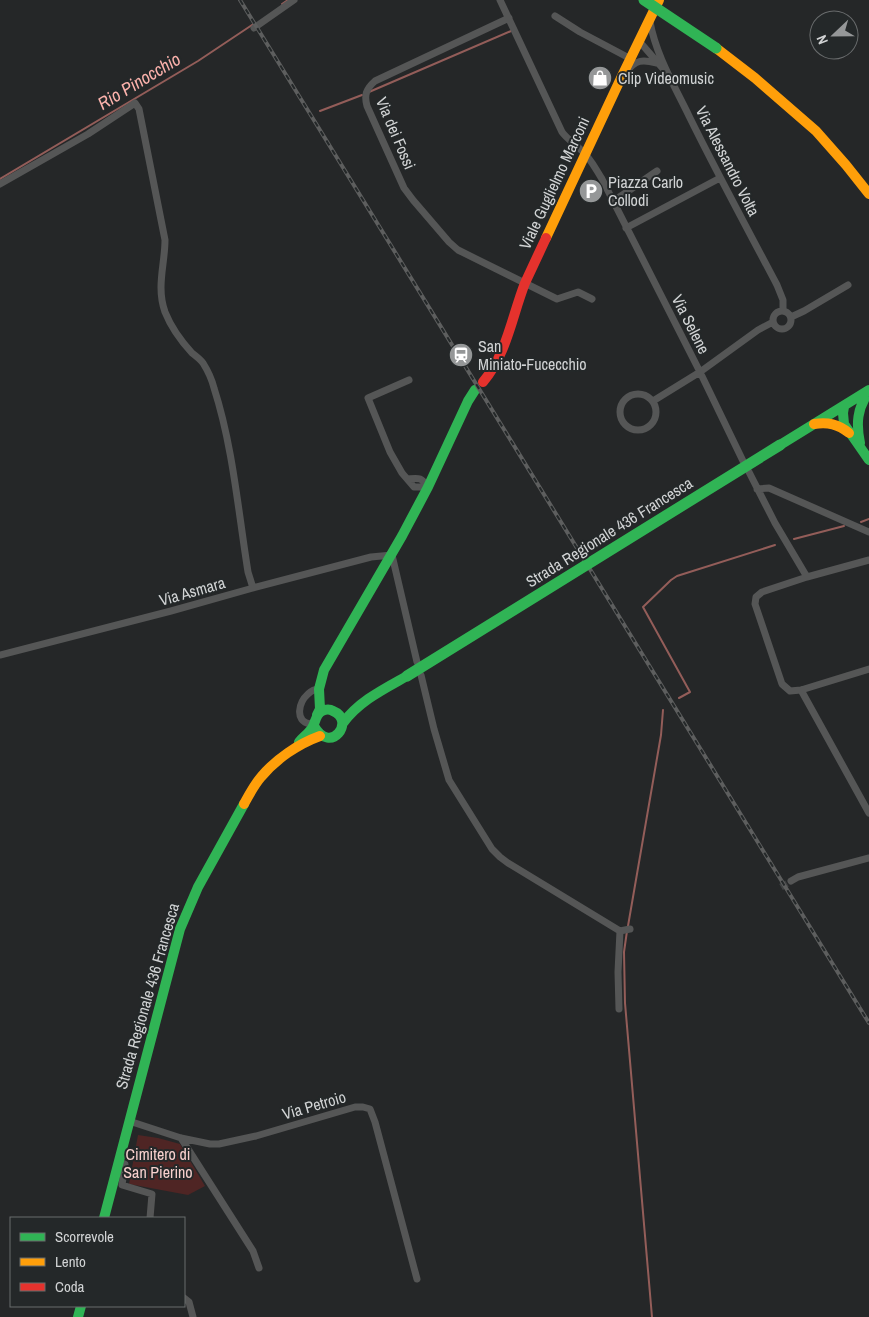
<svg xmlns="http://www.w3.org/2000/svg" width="869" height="1317" viewBox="0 0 869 1317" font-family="'Archivo Narrow',sans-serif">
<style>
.green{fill:#4f2524}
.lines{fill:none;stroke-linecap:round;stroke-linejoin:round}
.stream{stroke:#935d59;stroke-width:2}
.street-tunnel{stroke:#3f4142;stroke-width:7;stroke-dasharray:7 3.5;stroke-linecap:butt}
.street{stroke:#555656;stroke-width:7}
.fast{stroke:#30b455;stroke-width:10}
.slow{stroke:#ff9f0a;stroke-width:10}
.jam{stroke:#e5322d;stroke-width:10}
.rail-casing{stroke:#5d5e5e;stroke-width:4}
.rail{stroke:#242829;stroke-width:2;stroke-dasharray:5.5;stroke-linecap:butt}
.fast-bridge{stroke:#30b455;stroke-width:11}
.labels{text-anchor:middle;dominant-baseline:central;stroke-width:4;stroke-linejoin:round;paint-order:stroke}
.poi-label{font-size:16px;fill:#d1d3d4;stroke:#242829;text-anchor:start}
.street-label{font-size:16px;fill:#d1d3d4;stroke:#242829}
.park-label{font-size:16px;fill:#f7d0cd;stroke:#242829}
.water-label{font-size:18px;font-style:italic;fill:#fcb2ac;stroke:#242829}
</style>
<rect width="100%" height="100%" fill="#252728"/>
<path class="green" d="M 138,1135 L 158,1138 L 180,1144 L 205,1186 L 188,1195 L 129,1184 Z"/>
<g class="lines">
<path class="stream" d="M 282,4 L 288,0
M 369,92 L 511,31
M 320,111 L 362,95
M 0,179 L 198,61 L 255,23
M 861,522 L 869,519
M 794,539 L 844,526
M 679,698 L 690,692 L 643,607 L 671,580 L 677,576 L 775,545
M 628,926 L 661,735 L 663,710
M 627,931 L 624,952 L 625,1003 L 652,1317"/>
<path class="street-tunnel" d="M 781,887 L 791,881"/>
<path class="street" d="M 500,0 L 562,132 C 567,139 574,143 580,149 C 590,157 595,168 602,179 L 700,372 L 743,461
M 555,16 L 580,32 L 631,59
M 509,18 L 375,81 C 366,89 364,95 367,106 L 404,188 L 413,200 L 449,242 L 458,250 L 557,299 L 578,292 L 592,299
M 650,22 C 656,55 674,85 689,116 C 717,173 747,228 777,285 L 783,300 L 783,311
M 254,28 L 294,0
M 639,41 L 665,71
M 626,72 C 636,60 642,59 656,63
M 0,184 L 88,134 L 135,103 L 139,109 L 165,240 C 165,264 156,287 165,312 C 171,327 181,341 192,353 C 196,356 200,359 203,363 C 208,371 212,380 214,388 C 233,447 238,510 248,572 L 253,588
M 613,201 C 628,192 642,181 657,171
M 626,228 L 720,178
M773 320a9 9 0 1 1 18 0a9 9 0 1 1-18 0Z
M 791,317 L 804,311 L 848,285
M 409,380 L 368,398 L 390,452 L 402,473 L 414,487 L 428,487
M620 412a18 18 0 1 1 36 0a18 18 0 1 1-36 0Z
M 653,401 L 700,372 L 758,330 L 773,322
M 749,472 L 775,523 L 807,577
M 408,479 C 419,478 421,477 428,487
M 757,489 L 769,488 L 869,532
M 869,560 L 807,577 L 762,592 L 756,597 L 755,604 L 782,684 L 790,691 L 801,690 L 869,669
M 0,655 L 171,611 L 253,588 L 371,557 L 392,555 L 417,662
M 421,675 L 434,729 L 449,780 L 492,849 L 500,857 L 508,863 L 620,931
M 801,690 L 869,813
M 315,721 L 310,724 C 294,721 299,702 308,694 C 311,691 315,689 319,689
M 791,881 L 798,877 L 869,858
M 620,931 L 630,929
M 619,1009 L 618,972 L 620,931
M 129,1121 L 181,1138 L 210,1144 L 219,1144 L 256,1136 L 355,1107 L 363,1107 L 370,1109 L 375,1122 L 417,1279
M 181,1138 L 253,1251 L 259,1268
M 118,1162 L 125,1164 L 122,1185 L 152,1194 L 150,1218
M 184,1298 L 189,1302 L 193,1317"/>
<path class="fast" d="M 844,407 L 843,413 L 844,424 L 869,460
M 860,443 C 856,424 857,408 869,392
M 780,445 L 869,390
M 317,715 L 320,709 L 319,689 L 324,670 L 402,536 L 428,487 L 468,401 L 475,390
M 343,723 C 359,701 384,689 407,676
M 299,742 C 303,737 309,733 312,728 C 316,722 315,715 322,711 C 326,709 330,709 333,711 C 356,720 331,756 314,726
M 104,1218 L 180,929 L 198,887 L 244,804
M 78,1317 L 81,1306"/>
<path class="slow" d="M 716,48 L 755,78 L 816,131 L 846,165 L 869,194
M 546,238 L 621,78 L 659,0
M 814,424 C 828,422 838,424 849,433
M 244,804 C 249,795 254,785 261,777 C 276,759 298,744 320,736"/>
<path class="jam" d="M 483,382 C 507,354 512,316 525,283 C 532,268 539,253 546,238"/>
<g class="rail-casing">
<path id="rail" d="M 240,0 L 869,1023"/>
</g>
<use href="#rail" class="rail"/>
<path class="fast-bridge" d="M 644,0 L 716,48
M 407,676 L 780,445"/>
</g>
<defs>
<g id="shop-disc" transform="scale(1.25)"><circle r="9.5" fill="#959798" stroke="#242829"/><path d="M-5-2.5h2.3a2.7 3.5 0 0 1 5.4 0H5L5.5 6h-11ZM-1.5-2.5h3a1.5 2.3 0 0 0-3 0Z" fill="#fff"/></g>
<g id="parking-disc" transform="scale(1.25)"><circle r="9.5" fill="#959798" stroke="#242829"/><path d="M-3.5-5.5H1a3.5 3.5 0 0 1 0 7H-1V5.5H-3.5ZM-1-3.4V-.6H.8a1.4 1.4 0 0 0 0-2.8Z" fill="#fff"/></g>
<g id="station-disc" transform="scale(1.25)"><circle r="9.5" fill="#959798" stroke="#242829"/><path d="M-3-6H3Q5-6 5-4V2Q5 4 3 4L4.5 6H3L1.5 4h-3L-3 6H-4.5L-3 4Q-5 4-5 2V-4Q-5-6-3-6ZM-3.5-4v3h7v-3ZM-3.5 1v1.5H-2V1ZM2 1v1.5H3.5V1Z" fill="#fff"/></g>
</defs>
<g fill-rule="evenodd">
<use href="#shop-disc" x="600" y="78"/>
<use href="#parking-disc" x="591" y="191"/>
<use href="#station-disc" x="461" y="355"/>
</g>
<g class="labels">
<g class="poi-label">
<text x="618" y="78">Clip Videomusic</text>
<text x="608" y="182">Piazza Carlo<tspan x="608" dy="18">Collodi</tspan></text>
<text x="478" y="346">San<tspan x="478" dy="18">Miniato-Fucecchio</tspan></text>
</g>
<g class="street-label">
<text transform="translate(396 133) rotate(67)">Via dei Fossi</text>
<text transform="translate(728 161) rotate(63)">Via Alessandro Volta</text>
<text transform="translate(554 183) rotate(-65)">Viale Guglielmo Marconi</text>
<text transform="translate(691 324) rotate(63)">Via Selene</text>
<text transform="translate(609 532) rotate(-32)">Strada Regionale 436 Francesca</text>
<text transform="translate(192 591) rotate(-16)">Via Asmara</text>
<text transform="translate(147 996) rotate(-74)">Strada Regionale 436 Francesca</text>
<text transform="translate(314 1105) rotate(-16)">Via Petroio</text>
</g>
<g class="park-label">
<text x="158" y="1154">Cimitero di<tspan x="158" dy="18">San Pierino</tspan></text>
</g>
<g class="water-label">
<text transform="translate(139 81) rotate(-31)">Rio Pinocchio</text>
</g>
</g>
<rect x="10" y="1217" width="175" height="90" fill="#242829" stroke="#696c6d"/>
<rect x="20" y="1233" width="25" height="8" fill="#30b455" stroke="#696c6d"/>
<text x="55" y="1242" font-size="15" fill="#d1d3d4">Scorrevole</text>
<rect x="20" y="1258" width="25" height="8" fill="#ff9f0a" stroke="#696c6d"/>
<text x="55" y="1267" font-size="15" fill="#d1d3d4">Lento</text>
<rect x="20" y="1283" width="25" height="8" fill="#e5322d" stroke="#696c6d"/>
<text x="55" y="1292" font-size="15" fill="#d1d3d4">Coda</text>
<g transform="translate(834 35) rotate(248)"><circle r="24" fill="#242829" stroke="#696c6d"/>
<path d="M0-4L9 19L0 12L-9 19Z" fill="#959798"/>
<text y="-8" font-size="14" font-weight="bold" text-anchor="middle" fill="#d1d3d4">N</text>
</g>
</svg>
